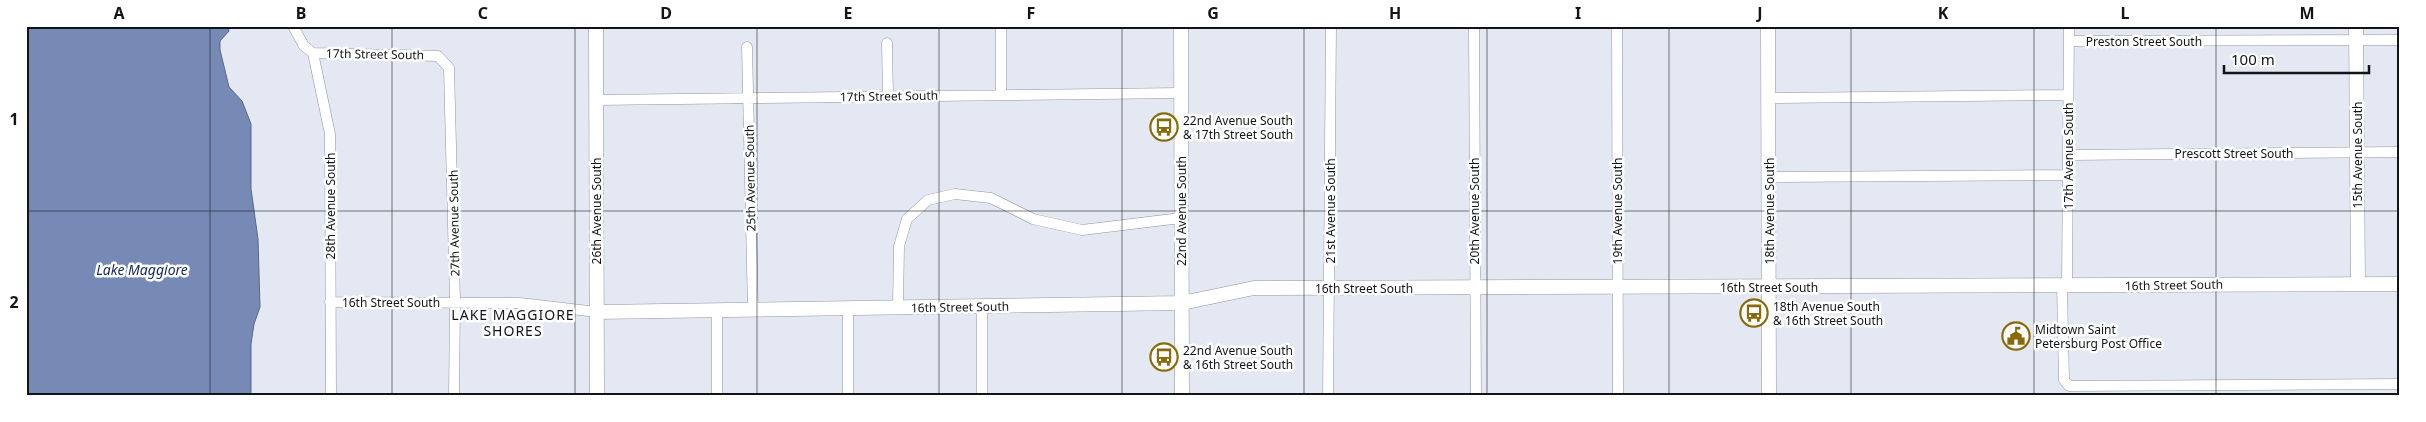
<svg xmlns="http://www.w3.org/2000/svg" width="2426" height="422" viewBox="0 0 2426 422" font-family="'Noto Sans',sans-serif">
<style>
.water{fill:#778ab5;stroke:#596786}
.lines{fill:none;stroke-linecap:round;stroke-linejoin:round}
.street-casing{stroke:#91959f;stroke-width:11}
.secondary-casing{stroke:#91959f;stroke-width:15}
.street{stroke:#fff;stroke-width:10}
.secondary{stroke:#fff;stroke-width:14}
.grid{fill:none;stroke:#131418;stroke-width:1;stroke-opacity:0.55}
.labels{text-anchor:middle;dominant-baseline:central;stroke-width:5;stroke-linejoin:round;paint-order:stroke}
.street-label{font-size:12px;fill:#131418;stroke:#fff}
.poi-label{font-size:12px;fill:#131418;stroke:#fff;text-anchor:start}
.water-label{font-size:14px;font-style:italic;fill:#15275d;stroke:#fff}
.neighbourhood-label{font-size:14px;letter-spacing:1px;fill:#131418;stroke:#fff}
.neatline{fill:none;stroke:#131418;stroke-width:2}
.grid-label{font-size:16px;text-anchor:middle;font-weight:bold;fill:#131418}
</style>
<rect width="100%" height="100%" fill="#e3e8f2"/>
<path class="water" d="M 26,26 L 228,26 L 229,31 L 220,41 L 220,50 L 229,87 L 242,101 L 251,124 L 251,189 L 258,239 L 260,307 L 254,324 L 251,344 L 251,396 L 26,396 Z"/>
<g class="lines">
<g class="street-casing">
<path id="street" d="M 293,26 L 304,46 L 313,53 L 330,134 L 331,396
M 1474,26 L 1476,396
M 1617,26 L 1618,396
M 2069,41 L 2400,40
M 887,43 L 888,96
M 747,47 L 753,310
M 313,53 L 438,56 L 449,68 L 455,302 L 454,396
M 1001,95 L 1001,26
M 1768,98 L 2068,95
M 596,100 L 1181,93
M 2068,155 L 2400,152
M 1769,177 L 2068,175
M 2062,286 L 2064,380 L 2069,386 L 2400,384
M 2067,286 L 2069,26
M 330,302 L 520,303 L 597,312
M 982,306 L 982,396
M 898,307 L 899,246 L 907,219 L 928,200 L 955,194 L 991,198 L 1033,219 L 1082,230 L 1181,218
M 717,310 L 717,396
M 848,396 L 848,308
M 1328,396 L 1331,26"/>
</g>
<g class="secondary-casing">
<path id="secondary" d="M 596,26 L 597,396
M 1181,26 L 1182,396
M 1768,26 L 1769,396
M 2356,26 L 2358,284
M 597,312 L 1182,303 L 1254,288 L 2400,284"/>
</g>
<use href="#street" class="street"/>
<use href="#secondary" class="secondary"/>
</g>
<path class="grid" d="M 210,26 L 210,396M 392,26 L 392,396M 575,26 L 575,396M 757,26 L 757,396M 939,26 L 939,396M 1122,26 L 1122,396M 1304,26 L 1304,396M 1487,26 L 1487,396M 1669,26 L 1669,396M 1851,26 L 1851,396M 2034,26 L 2034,396M 2216,26 L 2216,396M 26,211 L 2400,211"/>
<defs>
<g id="bus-ring" transform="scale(1.4375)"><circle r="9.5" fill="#fff" stroke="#8a6908" stroke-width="1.5"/><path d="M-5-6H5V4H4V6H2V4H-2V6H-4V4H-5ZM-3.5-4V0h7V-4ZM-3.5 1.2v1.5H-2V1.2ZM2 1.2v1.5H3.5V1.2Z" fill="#8a6908"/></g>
<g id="civic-ring" transform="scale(1.4375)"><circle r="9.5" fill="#fff" stroke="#8a6908" stroke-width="1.5"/><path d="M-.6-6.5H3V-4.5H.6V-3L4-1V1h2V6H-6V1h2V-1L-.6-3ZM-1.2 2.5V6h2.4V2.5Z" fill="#8a6908"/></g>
</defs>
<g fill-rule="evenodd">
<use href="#bus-ring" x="1164" y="127"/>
<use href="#bus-ring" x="1754" y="313"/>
<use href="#civic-ring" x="2016" y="336"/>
<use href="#bus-ring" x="1164" y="357"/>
</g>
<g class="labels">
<g class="street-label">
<text x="2144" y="41">Preston Street South</text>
<text transform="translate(375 54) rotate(1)">17th Street South</text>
<text transform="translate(889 96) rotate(-1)">17th Street South</text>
<text x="2234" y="153">Prescott Street South</text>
<text transform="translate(2357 155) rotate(-90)">15th Avenue South</text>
<text transform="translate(2068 156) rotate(-90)">17th Avenue South</text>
<text transform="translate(750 178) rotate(-91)">25th Avenue South</text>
<text transform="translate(330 206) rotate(-90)">28th Avenue South</text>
<text transform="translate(596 211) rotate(-90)">26th Avenue South</text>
<text transform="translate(1181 211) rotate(-90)">22nd Avenue South</text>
<text transform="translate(1330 211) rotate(-90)">21st Avenue South</text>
<text transform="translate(1474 211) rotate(-90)">20th Avenue South</text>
<text transform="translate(1617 211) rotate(-90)">19th Avenue South</text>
<text transform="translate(1769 211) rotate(-90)">18th Avenue South</text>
<text transform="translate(454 223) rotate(-91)">27th Avenue South</text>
<text transform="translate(2174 285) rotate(-1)">16th Street South</text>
<text x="1769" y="287">16th Street South</text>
<text x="1364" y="288">16th Street South</text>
<text x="391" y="302">16th Street South</text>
<text transform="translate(960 307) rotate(-1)">16th Street South</text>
</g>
<g class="poi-label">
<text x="1183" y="120">22nd Avenue South<tspan x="1183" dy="14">&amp; 17th Street South</tspan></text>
<text x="1773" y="306">18th Avenue South<tspan x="1773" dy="14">&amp; 16th Street South</tspan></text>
<text x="2035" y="329">Midtown Saint<tspan x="2035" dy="14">Petersburg Post Office</tspan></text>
<text x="1183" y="350">22nd Avenue South<tspan x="1183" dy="14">&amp; 16th Street South</tspan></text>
</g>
<g class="water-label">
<text x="142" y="269">Lake Maggiore</text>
</g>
<g class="neighbourhood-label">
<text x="513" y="314">LAKE MAGGIORE<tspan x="513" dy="16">SHORES</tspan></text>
</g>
</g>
<rect width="2426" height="422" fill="none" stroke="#ffffff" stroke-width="55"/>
<path d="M2224 65v8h145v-8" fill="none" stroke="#131418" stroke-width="2.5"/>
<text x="2231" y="65" font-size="15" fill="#131418" stroke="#ffffff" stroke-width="4" paint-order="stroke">100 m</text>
<rect x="28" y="28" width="2370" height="366" class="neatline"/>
<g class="grid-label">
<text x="119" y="19">A</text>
<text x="301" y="19">B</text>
<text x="483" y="19">C</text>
<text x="666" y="19">D</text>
<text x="848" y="19">E</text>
<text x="1031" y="19">F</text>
<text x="1213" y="19">G</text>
<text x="1395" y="19">H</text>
<text x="1578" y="19">I</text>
<text x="1760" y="19">J</text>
<text x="1943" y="19">K</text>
<text x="2125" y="19">L</text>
<text x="2307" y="19">M</text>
<text x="14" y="125">1</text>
<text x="14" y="308">2</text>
</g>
</svg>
